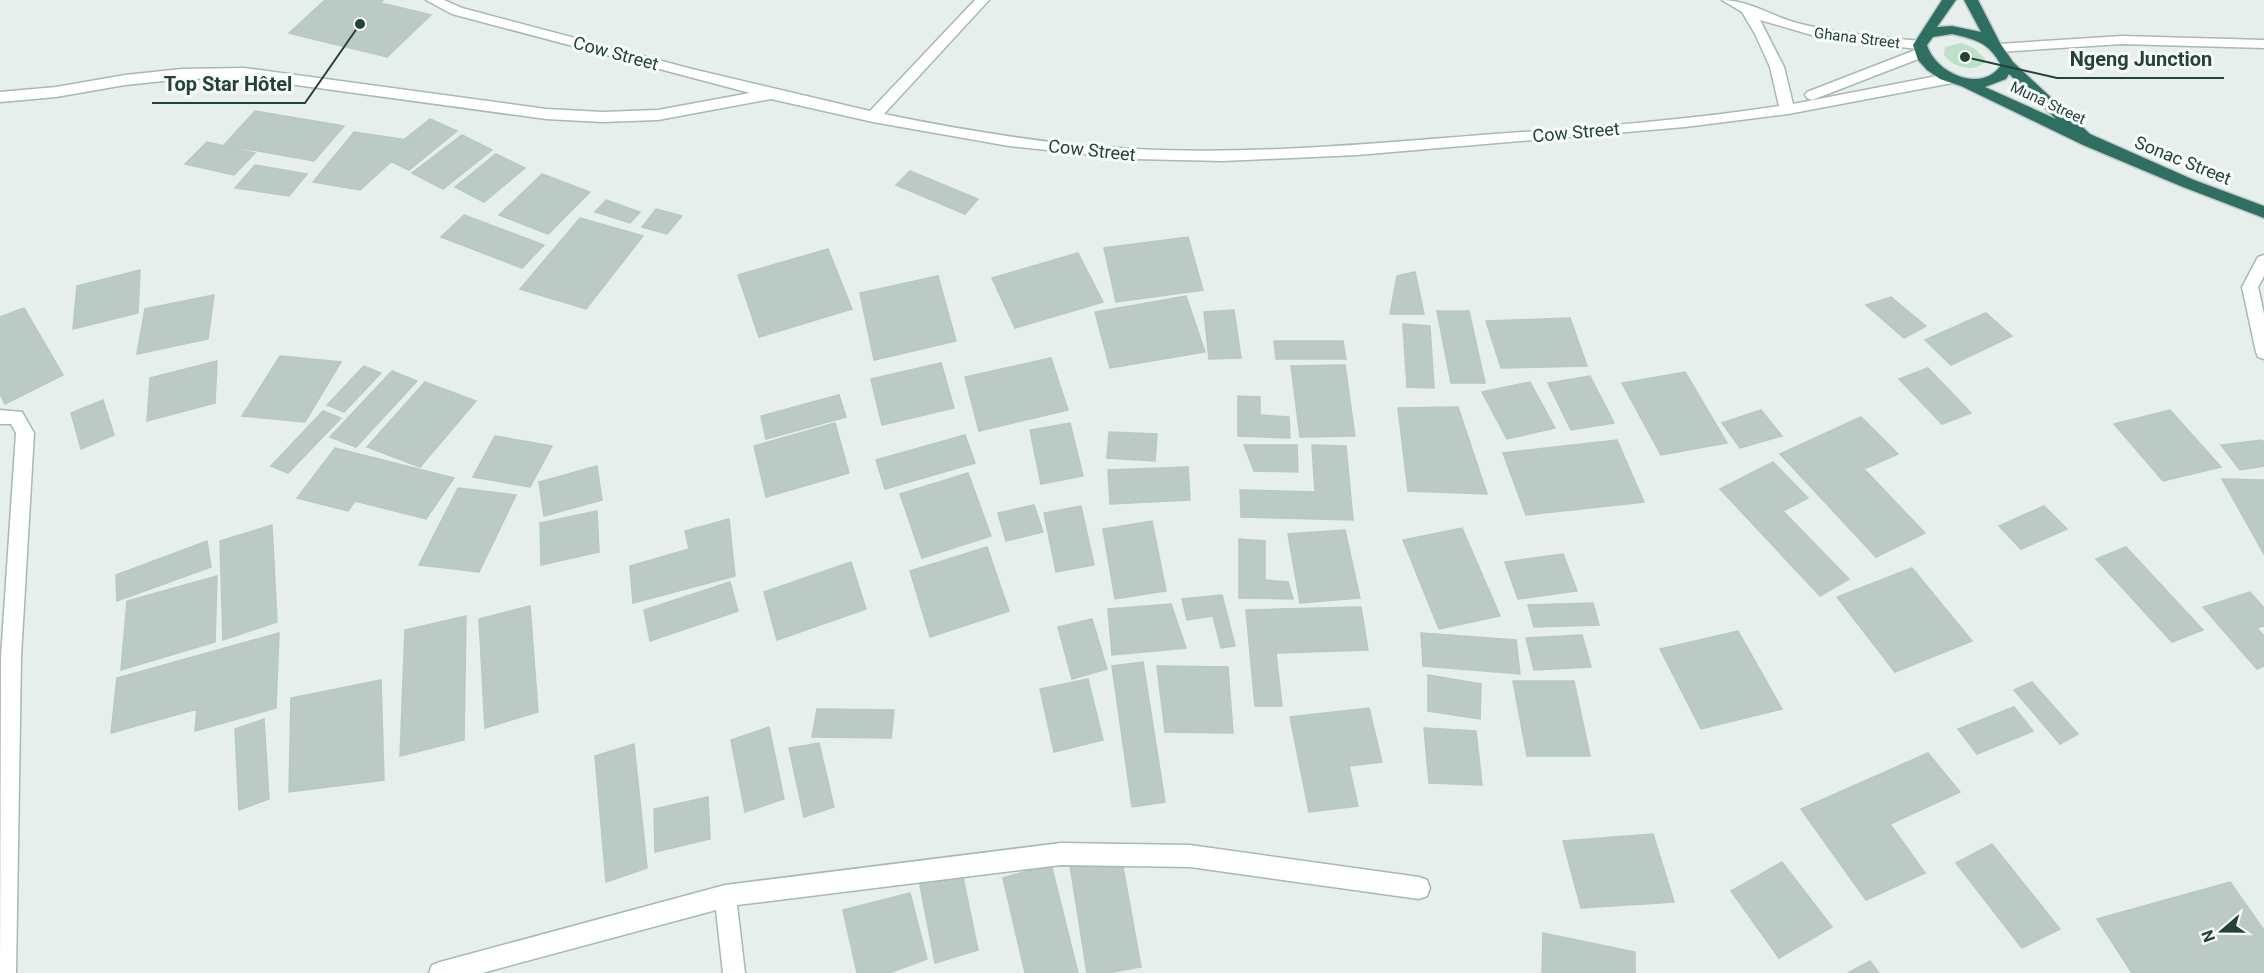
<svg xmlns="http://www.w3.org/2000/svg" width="2264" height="973" viewBox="0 0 2264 973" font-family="Roboto,sans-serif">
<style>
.green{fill:#bfe0c8}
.building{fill:#bbcac4;stroke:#b8c9c2;stroke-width:1.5}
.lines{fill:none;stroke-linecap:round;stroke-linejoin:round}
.minor-casing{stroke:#a8b8b2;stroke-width:3}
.highway-casing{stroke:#c2cac8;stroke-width:3}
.minor{fill:#fff;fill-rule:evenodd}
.highway{fill:#2f6f62;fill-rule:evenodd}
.labels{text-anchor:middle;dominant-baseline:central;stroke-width:6;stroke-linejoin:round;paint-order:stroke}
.far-street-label{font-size:15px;fill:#24423a;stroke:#f7fbf9}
.street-label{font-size:18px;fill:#24423a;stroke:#f7fbf9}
.leader{fill:none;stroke:#24423a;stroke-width:2}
.callout-dot{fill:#24423a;stroke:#f7fbf9;stroke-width:2}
.callout-label{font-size:20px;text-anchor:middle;font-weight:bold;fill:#24423a;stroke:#f7fbf9;stroke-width:6;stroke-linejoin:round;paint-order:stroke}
</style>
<rect width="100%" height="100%" fill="#e6efeb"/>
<path class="green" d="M 1961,43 L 1974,48 L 1985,59 L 1984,63 C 1972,73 1953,67 1944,55 L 1945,47 Z"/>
<path class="building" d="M 325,0 L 383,0 L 381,3 L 431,15 L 387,57 L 289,33 Z
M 255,111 L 344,126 L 314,161 L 224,145 Z
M 430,119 L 457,131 L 409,170 L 382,157 Z
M 354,132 L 414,141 L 360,190 L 313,182 Z
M 462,135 L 492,150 L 443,189 L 412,173 Z
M 207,142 L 255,153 L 234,175 L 185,164 Z
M 496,154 L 525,168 L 484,202 L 455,187 Z
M 255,165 L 307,174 L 289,196 L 235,188 Z
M 910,171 L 978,199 L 965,214 L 896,185 Z
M 542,174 L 590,192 L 548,234 L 499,215 Z
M 606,200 L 640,212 L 630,223 L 595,212 Z
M 656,209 L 682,216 L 667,234 L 642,227 Z
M 464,215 L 544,245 L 522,268 L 441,237 Z
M 580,218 L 643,236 L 586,309 L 520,289 Z
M 1188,237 L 1203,290 L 1116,302 L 1104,248 Z
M 828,249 L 852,309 L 759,337 L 738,275 Z
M 1078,253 L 1103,302 L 1015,328 L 992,278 Z
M 140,270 L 138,313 L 73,329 L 77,286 Z
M 1415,272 L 1424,314 L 1390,314 L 1397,276 Z
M 938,276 L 956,341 L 874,360 L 860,293 Z
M 214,295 L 208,339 L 137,354 L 145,309 Z
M 1186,296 L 1205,352 L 1110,368 L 1095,312 Z
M 1891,297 L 1926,326 L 1904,338 L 1866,305 Z
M 24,308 L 63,375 L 5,404 L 0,394 L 0,317 Z
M 1234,310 L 1241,358 L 1209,359 L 1204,312 Z
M 1437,311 L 1469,311 L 1485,383 L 1451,383 Z
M 1986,313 L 2012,336 L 1951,365 L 1925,340 Z
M 1570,318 L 1587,366 L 1501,368 L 1486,321 Z
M 1403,324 L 1430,326 L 1434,388 L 1407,387 Z
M 1274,341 L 1343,341 L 1346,359 L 1276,359 Z
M 280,356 L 341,362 L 305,422 L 242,416 Z
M 1051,358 L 1068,410 L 979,431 L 965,377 Z
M 217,361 L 215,403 L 147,421 L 150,378 Z
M 941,363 L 954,408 L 882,425 L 871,379 Z
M 1345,365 L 1355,436 L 1300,437 L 1291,366 Z
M 364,366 L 381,373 L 344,412 L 327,405 Z
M 1928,368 L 1971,413 L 1942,424 L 1899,379 Z
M 392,371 L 417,381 L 356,447 L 330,437 Z
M 1685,372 L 1727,443 L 1661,455 L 1622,383 Z
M 1590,376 L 1614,423 L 1571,430 L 1548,383 Z
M 425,382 L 476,401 L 420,467 L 367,447 Z
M 1530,382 L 1555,428 L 1507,439 L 1482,392 Z
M 839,395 L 846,417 L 766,439 L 761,416 Z
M 1238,396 L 1260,397 L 1260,415 L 1289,417 L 1290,438 L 1238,436 Z
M 103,400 L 114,435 L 81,449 L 71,413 Z
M 1458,407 L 1487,494 L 1408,491 L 1398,408 Z
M 1761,410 L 1782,436 L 1740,448 L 1722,423 Z
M 2170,410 L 2221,467 L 2163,481 L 2114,424 Z
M 323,411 L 341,418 L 288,473 L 271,466 Z
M 1861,417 L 1898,454 L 1864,469 L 1925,533 L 1876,557 L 1780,454 Z
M 835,423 L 849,473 L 766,497 L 754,446 Z
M 1070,423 L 1083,476 L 1041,484 L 1030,430 Z
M 1109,432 L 1157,434 L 1155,461 L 1107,458 Z
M 965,435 L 975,463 L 885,489 L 876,460 Z
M 495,436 L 552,446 L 530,487 L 473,477 Z
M 1617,440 L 1644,502 L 1526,515 L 1503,453 Z
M 2262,440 L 2264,442 L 2264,466 L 2240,470 L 2221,445 Z
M 1244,445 L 1297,445 L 1298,472 L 1254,471 Z
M 1312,445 L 1346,446 L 1353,520 L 1241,517 L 1240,490 L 1315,492 Z
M 335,448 L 454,478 L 426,519 L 355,501 L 348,511 L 297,498 Z
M 1773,462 L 1808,498 L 1783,511 L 1849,579 L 1820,596 L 1720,489 Z
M 597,466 L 602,500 L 544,516 L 539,482 Z
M 1188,467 L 1190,500 L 1110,504 L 1108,470 Z
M 968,473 L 991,536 L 922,558 L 900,494 Z
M 2222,479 L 2264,480 L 2264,554 Z
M 458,488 L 516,495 L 479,572 L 419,565 Z
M 1034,505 L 1043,532 L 1006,541 L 998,513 Z
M 1081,506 L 1094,565 L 1056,572 L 1044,513 Z
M 2044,506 L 2067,529 L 2021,549 L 1999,526 Z
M 597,511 L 599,552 L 541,565 L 540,523 Z
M 729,519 L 735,576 L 633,603 L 630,566 L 689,549 L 685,531 Z
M 1152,521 L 1166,591 L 1115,599 L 1103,529 Z
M 272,525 L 277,622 L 223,640 L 220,541 Z
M 1462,528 L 1500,616 L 1439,629 L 1403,540 Z
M 1345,530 L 1360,598 L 1300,603 L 1288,534 Z
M 1239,539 L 1265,541 L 1265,580 L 1288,582 L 1293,599 L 1239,598 Z
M 207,541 L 211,567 L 117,601 L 116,575 Z
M 987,547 L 1009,611 L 930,637 L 910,571 Z
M 2126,547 L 2203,630 L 2172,642 L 2096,559 Z
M 1563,554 L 1577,591 L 1518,599 L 1505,562 Z
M 851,562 L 866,609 L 777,640 L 764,592 Z
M 1912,568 L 1972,641 L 1895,672 L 1837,597 Z
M 217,576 L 215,642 L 121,670 L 127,601 Z
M 730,582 L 738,611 L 650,641 L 644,610 Z
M 2250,592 L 2264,608 L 2264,626 L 2257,628 L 2264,636 L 2264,666 L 2257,669 L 2203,607 Z
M 1222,595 L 1235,646 L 1221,648 L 1213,616 L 1187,620 L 1182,599 Z
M 1593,603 L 1599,625 L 1534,627 L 1528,605 Z
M 1171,604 L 1186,648 L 1112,655 L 1108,609 Z
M 530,606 L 538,712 L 485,728 L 479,619 Z
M 1361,607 L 1368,650 L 1276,653 L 1282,706 L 1255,706 L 1246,610 Z
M 466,616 L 464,740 L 400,756 L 405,630 Z
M 1092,619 L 1107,669 L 1072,679 L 1058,627 Z
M 1738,631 L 1782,709 L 1701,729 L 1660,649 Z
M 279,633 L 276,708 L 195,731 L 197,709 L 111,733 L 117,678 Z
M 1421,633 L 1516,640 L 1520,674 L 1423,666 Z
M 1582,635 L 1591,667 L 1534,670 L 1526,638 Z
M 1143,662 L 1165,802 L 1132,807 L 1112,666 Z
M 1157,666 L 1228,667 L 1233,733 L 1165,732 Z
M 1428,675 L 1481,684 L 1480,719 L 1428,711 Z
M 1088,679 L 1103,740 L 1054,752 L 1040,689 Z
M 381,680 L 384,780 L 289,792 L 291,698 Z
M 1513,681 L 1574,681 L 1590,756 L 1527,756 Z
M 2032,682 L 2078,734 L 2060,744 L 2014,690 Z
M 2014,707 L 2033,731 L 1977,754 L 1958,729 Z
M 1369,708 L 1382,762 L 1349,766 L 1358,806 L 1309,812 L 1290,717 Z
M 817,709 L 894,710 L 891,738 L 812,737 Z
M 264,719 L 269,799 L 239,810 L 235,729 Z
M 769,727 L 784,799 L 745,812 L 731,740 Z
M 1424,728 L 1476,731 L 1482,785 L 1429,783 Z
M 819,743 L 834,807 L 804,817 L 789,748 Z
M 634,744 L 647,868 L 606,882 L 595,756 Z
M 1928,753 L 1960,792 L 1890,824 L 1925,873 L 1866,900 L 1801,809 Z
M 708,797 L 710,839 L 655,852 L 654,809 Z
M 1653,834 L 1674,902 L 1581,908 L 1563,841 Z
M 1992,844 L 2060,929 L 2022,948 L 1956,863 Z
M 1121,856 L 1141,967 L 1107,973 L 1087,973 L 1070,865 Z
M 1782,862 L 1832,927 L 1779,958 L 1731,891 Z
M 1051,864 L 1078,973 L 1025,973 L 1003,878 Z
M 961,868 L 978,950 L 935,963 L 919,880 Z
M 2230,882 L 2264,930 L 2264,973 L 2132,973 L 2097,919 Z
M 910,893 L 927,959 L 889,973 L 857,973 L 843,910 Z
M 1543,933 L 1635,952 L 1635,973 L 1542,973 Z
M 1870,961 L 1879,973 L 1848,973 Z"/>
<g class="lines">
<g class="minor-casing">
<path id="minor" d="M 426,0 L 444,0 L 462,8 L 692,69 L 870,111 L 975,0 L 989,0 L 884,114 C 967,131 1050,145 1135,149 C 1251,155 1367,144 1482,135 C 1581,128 1681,121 1779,106 L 1770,67 L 1755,34 L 1742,12 L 1722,0 C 1750,0 1774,18 1801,24 C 1840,34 1880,37 1920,41 L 1927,45 L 1922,49 L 1928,53 L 1926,56 L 1812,100 L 1807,98 L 1805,95 L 1807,92 L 1918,49 L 1822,38 L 1760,20 L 1784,67 L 1793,104 L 1952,73 L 1959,78 L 1952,83 L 1788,114 L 1685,127 L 1357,155 L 1223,161 L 1134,159 L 1009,146 L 873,122 L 771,99 L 658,120 L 602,122 L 546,119 L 244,78 L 182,79 L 125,85 L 56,97 L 0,102 L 0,92 L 56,87 L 125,75 L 182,69 L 244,68 L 546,109 L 602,112 L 658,110 L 750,93 L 452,14 Z
M 2122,36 L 2264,40 L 2264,48 L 2122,44 L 1998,52 L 1991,48 L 1998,44 Z
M 2264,255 L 2264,276 L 2258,287 L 2264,314 L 2264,359 L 2258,357 L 2256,352 L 2242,287 L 2258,257 Z
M 0,410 L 22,412 L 34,433 L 21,657 L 16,973 L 0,973 L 1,657 L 16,433 L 11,424 L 0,424 Z
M 1061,843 L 1190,845 L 1419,877 L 1427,880 L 1430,888 L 1427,896 L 1419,899 L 1190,867 L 1061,865 L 737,905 L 745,973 L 723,973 L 716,910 L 482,973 L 429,973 L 432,965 L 440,962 L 725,885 Z"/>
</g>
<g class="highway-casing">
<path id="highway" d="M 1942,0 L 1956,0 L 1937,27 L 1952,26 L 1981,32 L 1964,0 L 1978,0 L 2000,43 L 2013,62 L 2090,134 L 2194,180 L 2264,206 L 2264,218 L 2183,187 L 2083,145 L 1961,86 L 1940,79 L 1927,70 L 1918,60 L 1913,45 ZM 1952,34 C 1977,40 1988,42 2001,65 C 1982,94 1935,73 1927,45 L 1933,37 ZM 2009,74 L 2056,119 L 1985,87 L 2006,79 Z"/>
</g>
<use href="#minor" class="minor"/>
<use href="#highway" class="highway"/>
</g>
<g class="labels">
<g class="far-street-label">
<text transform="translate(1857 38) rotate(7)">Ghana Street</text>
<text transform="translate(2048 103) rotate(25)">Muna Street</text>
</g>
<g class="street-label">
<text transform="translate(616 53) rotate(15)">Cow Street</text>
<text transform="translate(1576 132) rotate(-5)">Cow Street</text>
<text transform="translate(1092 150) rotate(6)">Cow Street</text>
<text transform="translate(2183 160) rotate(22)">Sonac Street</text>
</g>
</g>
<path class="leader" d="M1965 57L2057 78H2224M360 24L305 103H152"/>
<g class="callout-dot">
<circle cx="1965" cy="57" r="6"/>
<circle cx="360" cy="24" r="6"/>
</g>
<g class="callout-label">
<text x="2141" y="66">Ngeng Junction</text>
<text x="228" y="91">Top Star Hôtel</text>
</g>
<g transform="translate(2222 931) rotate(250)" stroke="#f7fbf9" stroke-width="4.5" paint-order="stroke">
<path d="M0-4.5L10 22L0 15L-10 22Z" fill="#24423a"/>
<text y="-9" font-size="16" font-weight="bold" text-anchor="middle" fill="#24423a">N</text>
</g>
</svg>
